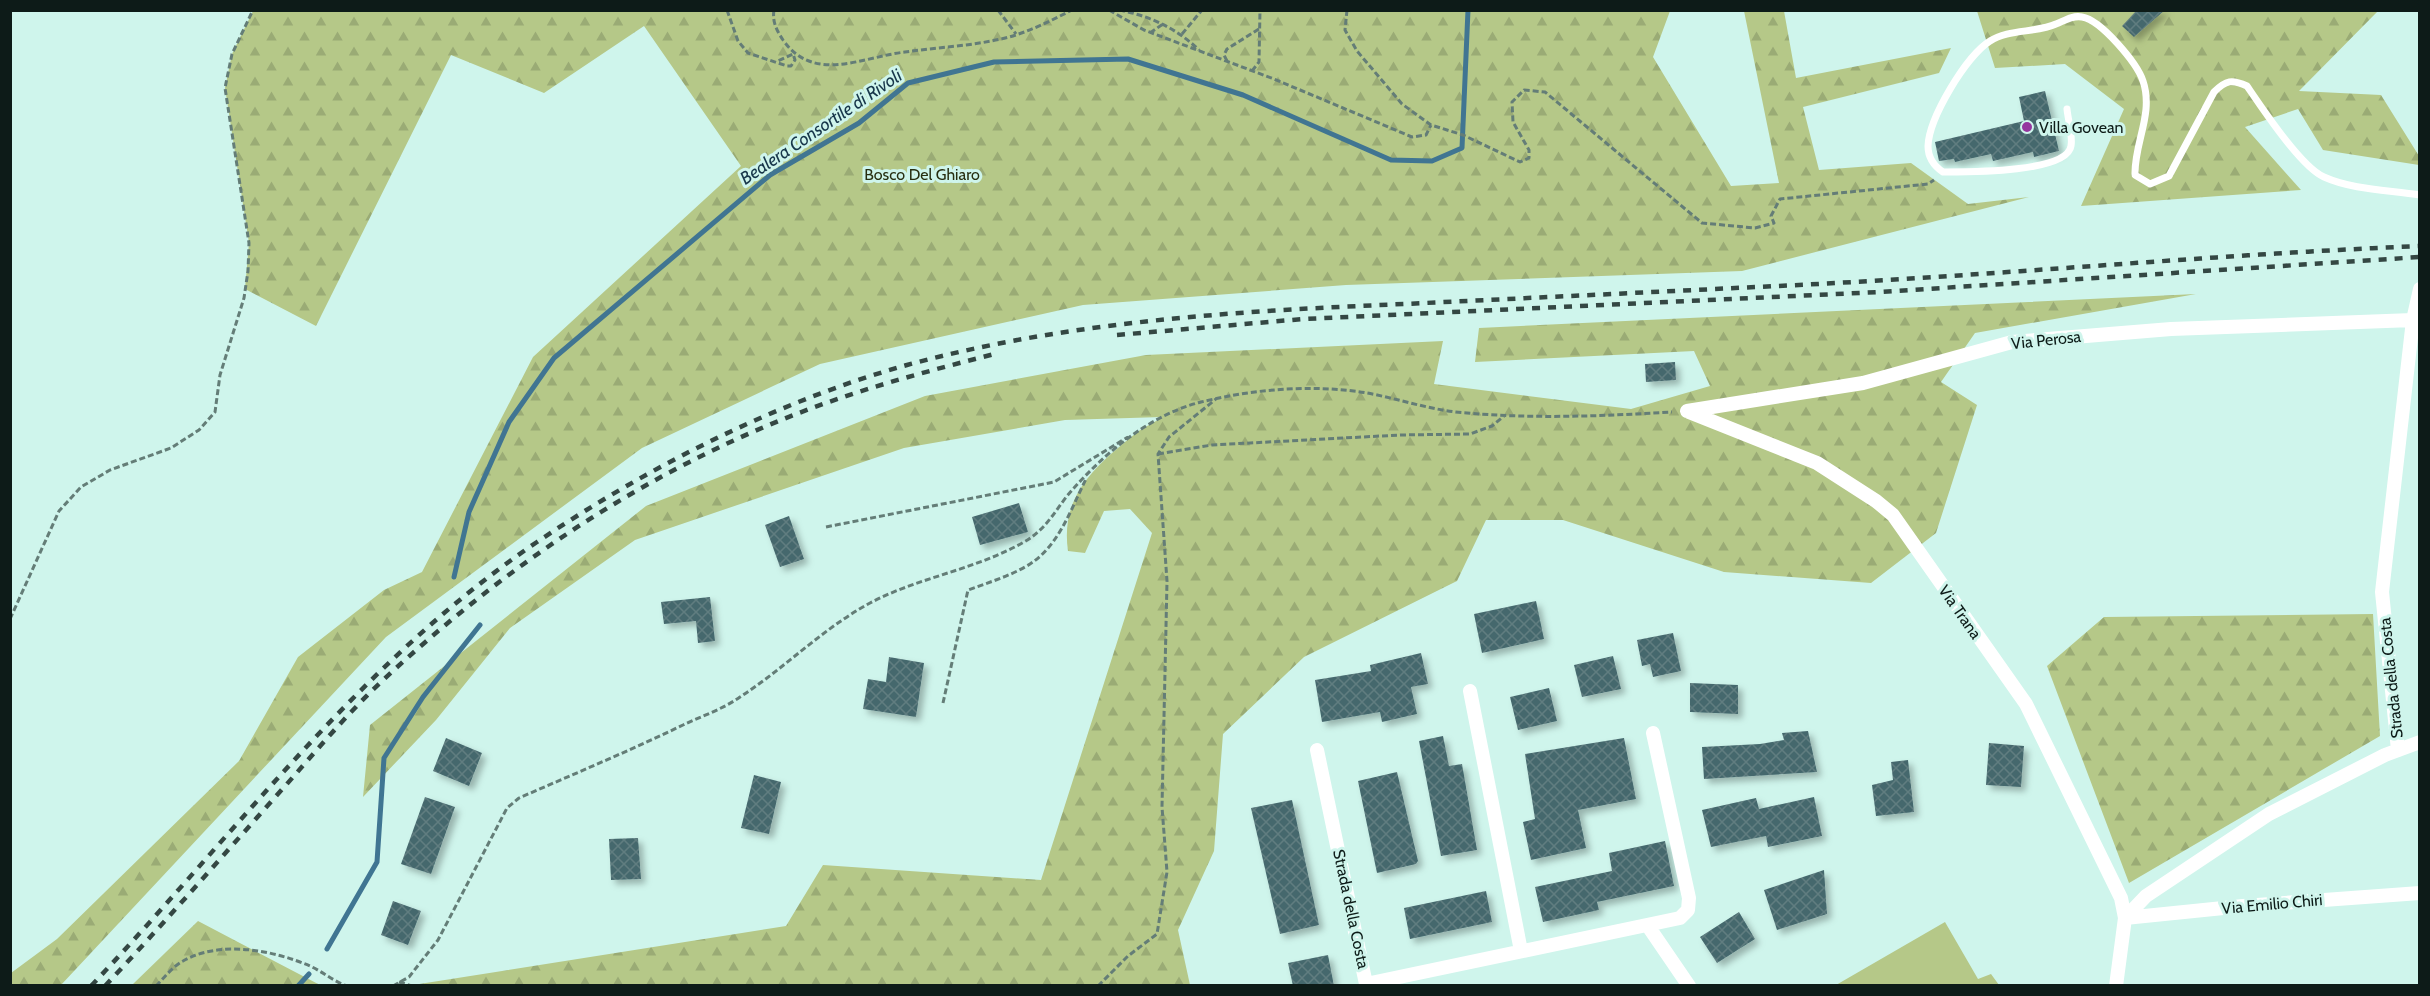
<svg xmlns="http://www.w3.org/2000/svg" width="2430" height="996" viewBox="0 0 2430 996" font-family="Cabin,sans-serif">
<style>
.forest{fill:url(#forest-firs)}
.pitch{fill:#b5c888}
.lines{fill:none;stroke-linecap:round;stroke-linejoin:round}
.stream{stroke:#407592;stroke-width:5}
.building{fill:url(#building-cross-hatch);filter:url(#shadow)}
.path{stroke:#647d77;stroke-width:3;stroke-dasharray:6 3;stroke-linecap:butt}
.service{stroke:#fff;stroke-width:7}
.minor{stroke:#fff;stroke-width:14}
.rail{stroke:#344743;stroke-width:4.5;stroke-dasharray:8 8;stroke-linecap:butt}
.poi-dot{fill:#95359e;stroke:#cff5ec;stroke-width:2}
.labels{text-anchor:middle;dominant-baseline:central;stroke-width:6;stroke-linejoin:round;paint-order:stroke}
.poi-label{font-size:16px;fill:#0d1b18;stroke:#cff5ec;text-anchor:start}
.park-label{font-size:16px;fill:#272e10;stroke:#cff5ec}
.street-label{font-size:16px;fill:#0d1b18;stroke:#cff5ec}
.water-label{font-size:18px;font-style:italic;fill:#173649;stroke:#cff5ec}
</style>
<defs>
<pattern id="forest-firs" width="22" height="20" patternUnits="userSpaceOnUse" patternTransform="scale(1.5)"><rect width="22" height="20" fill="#b5c888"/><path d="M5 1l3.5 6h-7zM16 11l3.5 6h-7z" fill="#9aab75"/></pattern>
<pattern id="building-cross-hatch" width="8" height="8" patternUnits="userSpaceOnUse" patternTransform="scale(1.5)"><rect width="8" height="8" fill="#45686d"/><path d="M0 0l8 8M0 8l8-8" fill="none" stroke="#617d80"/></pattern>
<filter id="shadow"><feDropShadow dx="4.5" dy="4.5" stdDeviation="3" flood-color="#0004"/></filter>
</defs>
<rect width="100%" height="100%" fill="#cff5ec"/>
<path class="forest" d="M 253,11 L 1670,11 L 1653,57 L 1731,186 L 1779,183 L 1744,11 L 1784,11 L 1796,78 L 1951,48 L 1939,73 L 1803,107 L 1819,170 L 1911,163 L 1968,204 L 2029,197 L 1742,271 L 1346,285 L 1083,305 L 820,364 L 642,448 L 386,637 L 61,985 L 11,985 L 11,973 L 57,939 L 239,761 L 298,657 L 384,590 L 422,572 L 533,357 L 741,166 L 644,26 L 544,93 L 451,55 L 316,326 L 245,289 L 249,243 L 225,88 L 232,54 Z
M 1977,11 L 2378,11 L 2299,91 L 2381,95 L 2419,156 L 2419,165 L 2323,150 L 2298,109 L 2245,127 L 2301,190 L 2081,206 L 2124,109 L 2065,64 L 1995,68 Z
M 2196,294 L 1975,333 L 1941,382 L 1977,405 L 1936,533 L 1871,583 L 1724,572 L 1563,520 L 1486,520 L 1457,581 L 1304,657 L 1223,734 L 1214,851 L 1178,930 L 1190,985 L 413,985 L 786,926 L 823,865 L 1041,880 L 1152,533 L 1130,509 L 1104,511 L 1085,553 L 1068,551 C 1060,496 1095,466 1135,434 C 1143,427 1154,423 1162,417 L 1065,420 L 904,448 L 635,540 L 510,628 L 436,720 L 363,797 L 370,725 L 646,506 L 925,396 L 1146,355 L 1443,341 L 1434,384 L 1631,409 L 1710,386 L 1694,351 L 1475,362 L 1479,328 Z
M 2373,614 L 2380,736 L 2129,883 L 2047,666 L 2104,617 Z
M 198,921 L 320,985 L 132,985 Z"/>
<path class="pitch" d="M 1945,922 L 1978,979 L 1991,974 L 1999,985 L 1836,985 Z"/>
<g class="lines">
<path class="stream" d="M 454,577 L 469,512 L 509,422 L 554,358 L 770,175 L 859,123 L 908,83 L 994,62 L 1128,59 L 1243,95 L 1391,160 L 1432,161 L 1462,148 L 1468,10
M 327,949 L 377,862 L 384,758 L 423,697 L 480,625
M 298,986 L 309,974"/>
</g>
<path class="building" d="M 2137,10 L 2165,10 L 2134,37 L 2122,26 Z
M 2045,91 L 2059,151 L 2034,157 L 2033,152 L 1993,161 L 1991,154 L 1955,162 L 1954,159 L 1939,161 L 1935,142 L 2024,121 L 2019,97 Z
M 1675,362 L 1676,380 L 1646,382 L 1645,364 Z
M 1019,503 L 1028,532 L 980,545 L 972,517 Z
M 789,516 L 804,559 L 780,567 L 765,525 Z
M 710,597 L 715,641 L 698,643 L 696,621 L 664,624 L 661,602 Z
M 1536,601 L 1544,639 L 1482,653 L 1474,614 Z
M 1673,633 L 1681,671 L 1653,677 L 1650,664 L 1642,666 L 1637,640 Z
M 1421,653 L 1428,684 L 1411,687 L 1417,714 L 1382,722 L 1380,712 L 1322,722 L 1315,680 L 1371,671 L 1370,665 Z
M 1613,656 L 1621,689 L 1582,697 L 1574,665 Z
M 889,657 L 924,663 L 916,717 L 863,709 L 868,679 L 886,682 Z
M 1690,683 L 1738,685 L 1738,714 L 1690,712 Z
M 1549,688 L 1557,721 L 1518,730 L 1510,697 Z
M 1808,731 L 1817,772 L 1704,779 L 1702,747 L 1760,744 L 1784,740 L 1782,733 Z
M 1443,736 L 1449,766 L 1462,764 L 1477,850 L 1441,856 L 1419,741 Z
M 446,738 L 482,753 L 469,786 L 433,771 Z
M 1624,738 L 1636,799 L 1578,810 L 1586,848 L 1531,860 L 1523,822 L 1535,819 L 1525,754 Z
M 1989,743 L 2024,746 L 2021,787 L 1986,785 Z
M 1908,760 L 1914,812 L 1876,816 L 1872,785 L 1893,780 L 1891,762 Z
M 1397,772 L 1418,861 L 1416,864 L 1377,873 L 1358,781 Z
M 754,775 L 781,782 L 769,834 L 741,828 Z
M 425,797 L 455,807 L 431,874 L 401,864 Z
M 1814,797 L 1822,836 L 1768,847 L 1766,836 L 1711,847 L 1702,810 L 1756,798 L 1759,809 Z
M 1292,800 L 1319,925 L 1280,934 L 1251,808 Z
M 638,838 L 641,879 L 611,880 L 609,839 Z
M 1665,841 L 1674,886 L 1597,902 L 1599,910 L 1543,922 L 1535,887 L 1612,871 L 1609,853 Z
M 1824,870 L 1827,914 L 1777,930 L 1764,890 Z
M 1486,891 L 1492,922 L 1410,939 L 1404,908 Z
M 393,901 L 421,911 L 408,945 L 381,935 Z
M 1739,912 L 1755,939 L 1717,963 L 1700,937 Z
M 1328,955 L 1334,986 L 1293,986 L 1288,963 Z"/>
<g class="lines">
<path class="path" d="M 727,10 L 738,41 L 748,53 L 787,66 L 791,66 L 795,60 L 793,54 L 778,61
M 774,10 C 772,22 777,31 783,40 C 814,84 862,57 905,52 C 939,47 975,46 1009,37 C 1031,31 1052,20 1072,10
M 998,10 L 1016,34
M 1109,10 L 1144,30 L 1274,79 L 1412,137 L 1426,135 L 1431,125
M 1119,10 C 1150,16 1176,28 1199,50
M 1347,10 L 1345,30 L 1357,51 L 1402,104 L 1431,125 L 1463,135 L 1520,162 L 1529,158 L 1529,150 L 1513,122 L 1512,102 L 1524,90 L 1545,92 L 1702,223 L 1755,228 L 1774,223 L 1771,216 L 1780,199 L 1928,184 L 1934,180
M 1150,33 L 1163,24
M 1182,34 L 1202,10
M 1227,61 L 1224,55 L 1227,49 L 1259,29
M 1252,71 L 1259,62 L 1260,10
M 1158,454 L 1212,445 L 1400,435 L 1470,434 L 1492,426 L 1504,416
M 826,527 L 1054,482 L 1128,437
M 10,619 L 59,511 L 81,487 L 110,470 L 171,448 L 199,430 L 215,412 L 220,375 L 244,298 L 248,271 L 249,243 L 225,88 L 232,54 L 253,10
M 943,703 L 968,590 C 987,583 1007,577 1025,567 C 1058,549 1070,511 1086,479
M 399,982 L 412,986
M 156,986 C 164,978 173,966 183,961 C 220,940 273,950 310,966 C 323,972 333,981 347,986
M 393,986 L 409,977 L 438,940 L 507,808 L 519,798 C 574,774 629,751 683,725 C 702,716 723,709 740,697 C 785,668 822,629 870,603 C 919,577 975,570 1024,542 C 1044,531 1054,513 1067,496 C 1102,455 1149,415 1201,402 C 1254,389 1313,384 1367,393 C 1400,399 1433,411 1467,413 C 1534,419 1605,416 1672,412
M 1098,986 L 1128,956 L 1157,934 L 1167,872 L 1162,807 L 1167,581 L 1158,454 L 1169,437 L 1216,399"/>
<path class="service" d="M 2067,109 C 2068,120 2073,136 2071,146 C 2067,173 1966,172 1943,172 C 1934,166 1928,157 1928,146 C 1929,118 1966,56 1990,41 C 2008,29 2036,33 2056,24 C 2064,21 2072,15 2082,17 C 2101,20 2137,63 2143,81 C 2154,114 2134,143 2135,175 L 2150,184 L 2169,176 L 2214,92 C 2226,80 2232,79 2247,86 C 2262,108 2301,167 2324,177 C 2353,190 2389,190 2420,195"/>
<path class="minor" d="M 1687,411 L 1863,383 L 2012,342 L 2171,329 L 2413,320
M 1689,412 L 1817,463 L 1876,501 L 1893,515 L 2026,704 L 2121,898 L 2125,918
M 1470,691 L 1521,951
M 1317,750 L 1366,984 L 1680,918 L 1688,910 L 1689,898 L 1653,733
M 2398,750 L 2382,592 L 2413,320 L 2420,289
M 2125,918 L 2243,906 L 2420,893
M 1648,926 L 1689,986
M 2116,986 L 2125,918 L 2146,896 L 2269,814 L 2385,755 L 2420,742"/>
<path class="rail" d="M 1117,335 L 1303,319 L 1880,292 L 2420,257
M 91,986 C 236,833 361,661 537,542 C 648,467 778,401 907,365 C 1068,321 1238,311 1404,304 C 1529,298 1653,292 1777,286 C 1992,276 2205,255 2420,246
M 105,986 C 167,920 226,852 286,785 C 317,750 347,714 381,682 C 509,562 659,462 826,403 C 882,383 940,368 998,353"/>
</g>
<circle class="poi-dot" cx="2027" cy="127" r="6"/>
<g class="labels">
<g class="poi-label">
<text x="2039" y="127">Villa Govean</text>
</g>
<g class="park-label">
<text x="922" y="174">Bosco Del Ghiaro</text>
</g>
<g class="street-label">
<text transform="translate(2046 340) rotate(-6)">Via Perosa</text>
<text transform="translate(1960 612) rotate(55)">Via Trana</text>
<text transform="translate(2391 678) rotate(-96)">Strada della Costa</text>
<text transform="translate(2272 904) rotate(-5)">Via Emilio Chiri</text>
<text transform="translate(1351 909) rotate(78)">Strada della Costa</text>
</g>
<g class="water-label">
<text transform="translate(821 127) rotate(-34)">Bealera Consortile di Rivoli</text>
</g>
</g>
<rect width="2430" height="996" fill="none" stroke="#0d1b18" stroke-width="24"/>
</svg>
